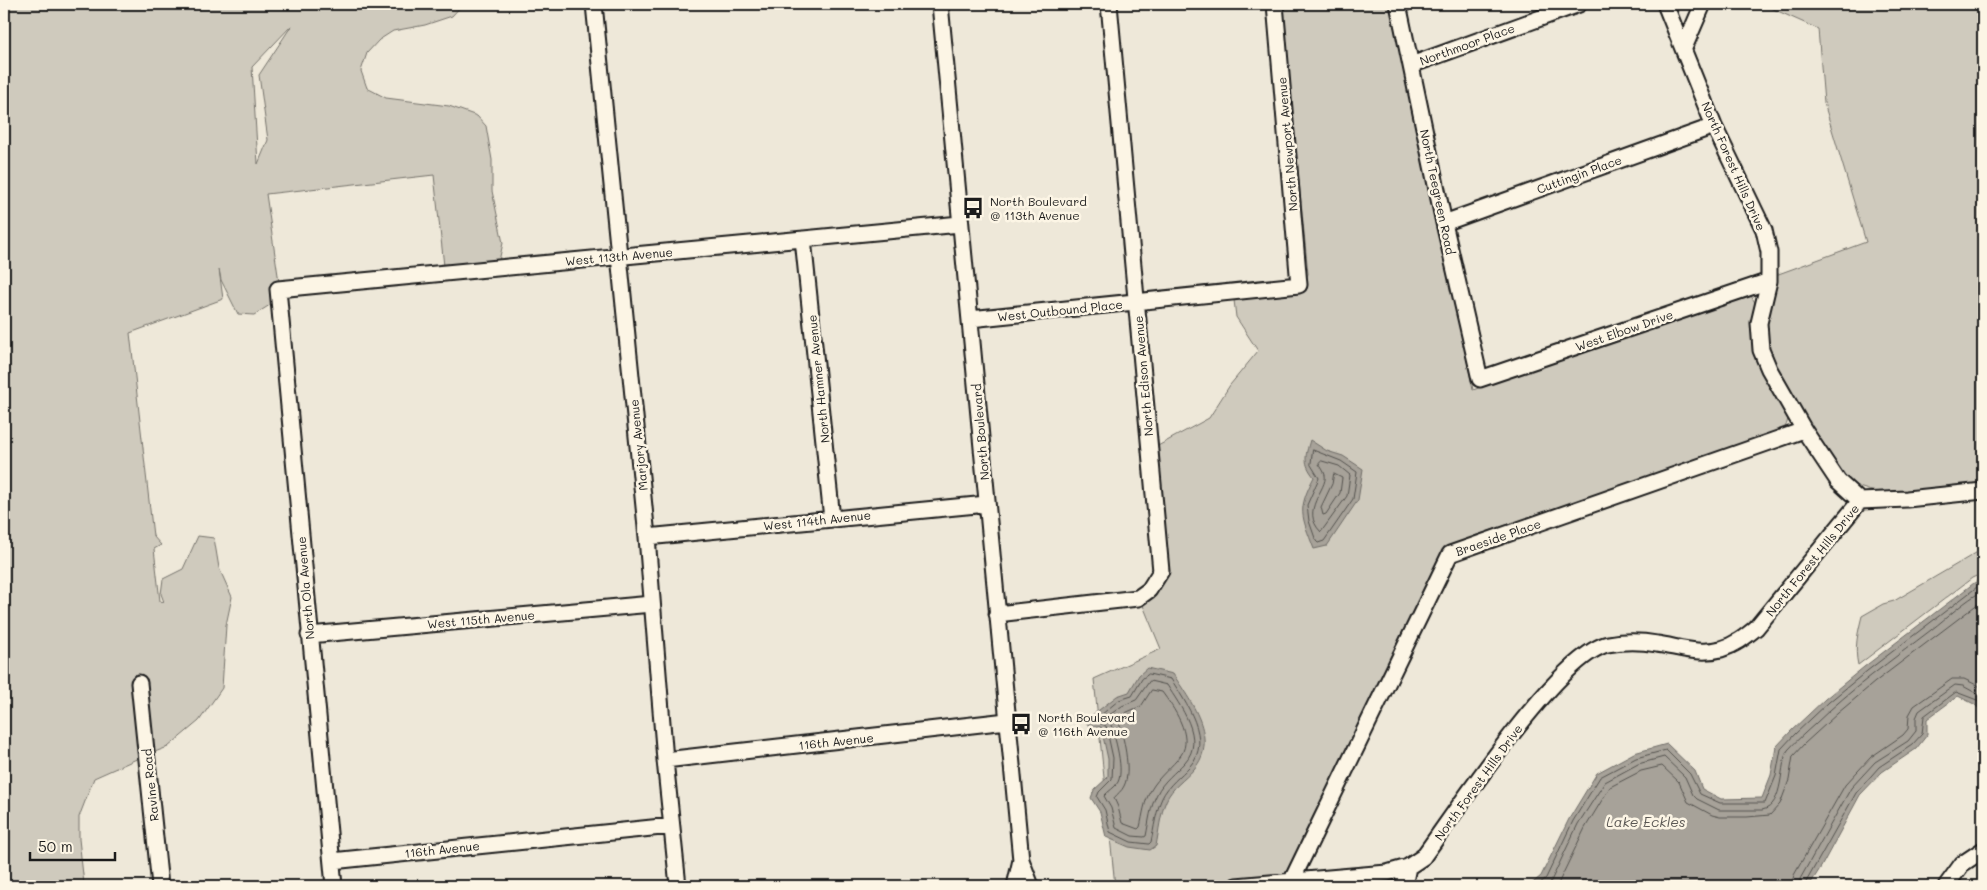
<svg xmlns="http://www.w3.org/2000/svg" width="1987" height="890" viewBox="0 0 1987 890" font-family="Mali,sans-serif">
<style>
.green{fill:#cfcabd;stroke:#76736c;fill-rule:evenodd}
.water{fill:#a7a299;stroke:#6f6c67}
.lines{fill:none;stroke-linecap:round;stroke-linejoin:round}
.shore{stroke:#54524e;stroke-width:1}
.minor-casing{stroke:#1c1c1c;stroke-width:19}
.minor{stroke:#fcf5e5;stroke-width:15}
.labels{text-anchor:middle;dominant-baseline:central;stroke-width:5;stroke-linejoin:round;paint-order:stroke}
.street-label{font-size:12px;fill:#1c1c1c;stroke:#fcf5e5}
.poi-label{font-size:12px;fill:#1c1c1c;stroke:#fcf5e5;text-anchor:start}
.water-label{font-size:14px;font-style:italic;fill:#5b5854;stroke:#fcf5e5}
</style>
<rect width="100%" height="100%" fill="#eee8d9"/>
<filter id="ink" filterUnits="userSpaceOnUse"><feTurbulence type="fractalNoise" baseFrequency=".02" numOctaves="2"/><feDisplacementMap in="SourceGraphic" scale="10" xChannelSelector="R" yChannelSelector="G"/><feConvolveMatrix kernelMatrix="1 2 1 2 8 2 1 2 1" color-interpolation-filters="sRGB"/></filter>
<g filter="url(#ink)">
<path class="green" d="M 4,4 L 463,4 L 452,16 L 425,25 L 393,31 L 379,40 L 367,53 L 361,71 L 367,88 L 386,98 L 449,106 L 477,116 L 486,126 L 492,160 L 492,191 L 503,243 L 499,261 L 444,266 L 434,175 L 266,194 L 279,282 L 271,283 L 273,303 L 254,315 L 238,314 L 221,280 L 219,269 L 223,299 L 130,333 L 153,536 L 161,545 L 154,549 L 160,601 L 164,602 L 161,594 L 163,579 L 183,569 L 198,536 L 214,538 L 219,568 L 232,597 L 226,625 L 222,688 L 199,721 L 168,747 L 152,753 L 145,676 L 133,677 L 141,757 L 94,778 L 79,817 L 79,839 L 84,884 L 87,886 L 4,886 ZM 292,25 L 259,75 L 268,140 L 258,164 L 252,67 Z
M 1282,4 L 1394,4 L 1473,390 L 1746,294 L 1751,296 L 1756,304 L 1788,417 C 1787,429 1782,431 1772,436 L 1474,536 L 1460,544 L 1435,568 L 1373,694 L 1290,872 L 1285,875 L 1178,886 L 1115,886 L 1094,679 L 1161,649 L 1142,603 L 1158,589 L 1156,447 L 1209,418 L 1230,385 L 1258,351 L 1236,317 L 1234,300 L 1300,291 L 1308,274 Z
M 1762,4 L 1983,4 L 1983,486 C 1945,490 1891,503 1855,485 C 1834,473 1771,369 1766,344 C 1762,323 1770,298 1773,276 L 1866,242 L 1824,103 L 1818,29 Z
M 1981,550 L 1983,550 L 1983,573 L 1972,578 L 1858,665 C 1854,648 1858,632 1862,616 L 1883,604 L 1894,601 Z"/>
<path class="water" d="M 1310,440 L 1327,451 L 1343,456 L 1363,469 L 1358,500 L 1327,546 L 1314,549 C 1301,515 1297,510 1314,477 C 1303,463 1305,457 1310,440 Z
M 1983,579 L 1983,712 L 1974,704 L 1958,696 L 1927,719 L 1927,735 L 1916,749 L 1882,772 L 1860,795 L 1821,867 L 1809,886 L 1529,886 L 1541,876 L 1569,819 L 1597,773 L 1634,753 L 1667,744 L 1695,771 L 1702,789 L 1721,799 L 1762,798 L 1771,775 L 1776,747 L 1791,731 L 1825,699 L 1864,667 L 1974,583 Z
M 1147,668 L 1173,674 C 1190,700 1220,739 1194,769 C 1185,780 1172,787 1166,801 C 1160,815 1159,831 1156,846 L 1150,850 L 1129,847 L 1106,837 L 1100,812 L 1091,798 L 1094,790 L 1108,777 L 1108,759 L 1101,727 L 1090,727 L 1085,721 L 1117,696 L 1129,692 L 1139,675 Z"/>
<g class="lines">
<path class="shore" d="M 1313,450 L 1341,461 L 1357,472 L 1353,499 L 1324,541 L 1318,543 L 1316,541 L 1309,521 L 1307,505 L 1319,478 L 1311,465 Z
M 1322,461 L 1339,466 L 1350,475 L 1347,496 L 1321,532 C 1299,510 1328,489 1325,475 C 1324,471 1321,467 1319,464 Z
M 1334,474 L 1342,478 L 1340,493 L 1326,514 L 1323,515 L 1321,507 L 1332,484 Z
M 1149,674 L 1171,679 C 1186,703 1213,740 1190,766 C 1181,776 1168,785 1162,798 C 1156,811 1154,828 1151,842 L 1149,844 L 1131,842 L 1110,832 L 1105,810 L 1097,797 L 1099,792 L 1112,779 L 1113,758 L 1106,726 L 1095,720 L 1119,700 L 1132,696 L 1142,679 Z
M 1150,681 L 1167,685 C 1180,706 1206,739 1185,762 C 1175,773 1163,781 1157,794 C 1150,807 1149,822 1146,836 L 1144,837 L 1132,836 L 1116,828 L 1111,808 L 1104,796 C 1108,791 1115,788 1118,782 C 1125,768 1113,730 1108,716 L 1122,706 L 1136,700 Z
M 1152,690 L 1162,692 C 1173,707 1194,736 1181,755 C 1172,767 1159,776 1151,790 C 1144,801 1143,815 1140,827 L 1138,829 L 1122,823 L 1118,807 L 1114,798 C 1117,794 1122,791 1124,786 C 1132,771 1123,735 1118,719 L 1125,713 L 1141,706 Z
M 1537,886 L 1546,878 L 1573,821 L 1600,777 L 1636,758 L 1666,750 L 1690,774 L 1700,794 L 1720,803 L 1765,803 L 1776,776 L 1781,749 L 1795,734 L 1829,702 L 1867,671 L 1977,587 L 1983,584
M 1547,886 L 1551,881 L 1578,824 L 1605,782 L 1638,764 L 1664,757 L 1685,777 L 1693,795 L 1697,799 L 1719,810 L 1762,810 C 1785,806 1779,762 1788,750 C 1796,741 1806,732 1815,724 C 1851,689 1892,660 1931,630 C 1948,617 1965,600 1983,591
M 1557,886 L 1585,828 L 1610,787 L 1641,771 L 1662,766 L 1679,782 L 1688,802 L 1712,815 L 1720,817 L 1747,817 L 1770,815 L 1780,804 L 1789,780 L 1793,756 L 1804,744 L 1838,713 L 1875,682 L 1983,600
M 1791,886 L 1794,875 L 1845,785 L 1871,757 L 1903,735 L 1908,729 L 1909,715 L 1914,706 L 1952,679 L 1964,679 L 1983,688
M 1799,886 L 1800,879 L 1851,788 L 1875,762 L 1908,741 L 1916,731 L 1916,718 L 1919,711 L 1955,685 L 1963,686 L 1983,697
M 1805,886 L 1806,882 L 1856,793 L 1879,767 L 1912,745 L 1922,734 L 1924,716 L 1956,692 L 1977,700 L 1983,706"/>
<g class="minor-casing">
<path id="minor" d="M 594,4 L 647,537 L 665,760 L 678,886
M 940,4 L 1021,860 L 1031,886
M 1398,4 L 1444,223 L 1480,379 L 1769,281
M 1665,4 L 1714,126 L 1764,230 L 1769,252 L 1769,281 L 1759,323 L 1761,350 L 1769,369 L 1804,430 L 1838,481 L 1860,501
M 1684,48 L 1703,4
M 1411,65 L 1579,4
M 1444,223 L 1714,126
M 803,239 L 832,519
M 970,319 L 1299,285 L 1275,4
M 1860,501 L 1907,499 L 1983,491
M 647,537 L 987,504
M 997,614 L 1138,598 L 1149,590 L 1161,571 L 1109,4
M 309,635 L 652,604
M 139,683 L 160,886
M 665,760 L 1007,721
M 332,861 L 671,826
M 1292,880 L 1450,554 L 1804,430
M 334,886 L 278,289 L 960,224
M 1015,886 L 1021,860
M 1236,886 L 1387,873 L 1408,867 L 1423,857 C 1456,812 1559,654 1608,644 C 1624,641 1640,641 1657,644 C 1678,647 1699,655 1721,649 C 1735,645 1745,637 1756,628 L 1860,501
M 1404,886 L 1408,867
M 1946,886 L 1962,864 L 1983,850"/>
</g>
<use href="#minor" class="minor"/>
</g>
</g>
<defs>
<g id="bus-bare" transform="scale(1.725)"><path d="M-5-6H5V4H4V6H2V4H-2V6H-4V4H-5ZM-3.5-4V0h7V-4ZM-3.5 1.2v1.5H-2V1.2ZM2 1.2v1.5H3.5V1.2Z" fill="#1c1c1c" stroke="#fcf5e5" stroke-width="2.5" paint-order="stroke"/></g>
</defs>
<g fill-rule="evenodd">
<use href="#bus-bare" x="973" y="208"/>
<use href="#bus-bare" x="1021" y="724"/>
</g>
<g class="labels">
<g class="street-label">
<text transform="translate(1467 44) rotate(-20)">Northmoor Place</text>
<text transform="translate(1287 144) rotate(-95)">North Newport Avenue</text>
<text transform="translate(1734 166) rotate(66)">North Forest Hills Drive</text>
<text transform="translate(1579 174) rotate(-20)">Cuttingin Place</text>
<text transform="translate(1438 192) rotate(78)">North Teegreen Road</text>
<text transform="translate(619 256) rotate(-5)">West 113th Avenue</text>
<text transform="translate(1060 310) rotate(-6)">West Outbound Place</text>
<text transform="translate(1624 330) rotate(-19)">West Elbow Drive</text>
<text transform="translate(1143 376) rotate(-95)">North Edison Avenue</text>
<text transform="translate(818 379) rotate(-96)">North Hamner Avenue</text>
<text transform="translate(980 432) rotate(-95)">North Boulevard</text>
<text transform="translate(638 445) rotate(-96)">Marjory Avenue</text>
<text transform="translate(817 520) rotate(-6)">West 114th Avenue</text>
<text transform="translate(1498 537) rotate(-19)">Braeside Place</text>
<text transform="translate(1812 560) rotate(-51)">North Forest Hills Drive</text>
<text transform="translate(305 588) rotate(-95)">North Ola Avenue</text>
<text transform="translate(481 619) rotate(-5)">West 115th Avenue</text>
<text transform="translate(836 741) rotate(-6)">116th Avenue</text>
<text transform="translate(1478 782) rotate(-54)">North Forest Hills Drive</text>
<text transform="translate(150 785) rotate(-96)">Ravine Road</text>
<text transform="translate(442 849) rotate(-6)">116th Avenue</text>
</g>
<g class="poi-label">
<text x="990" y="201">North Boulevard<tspan x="990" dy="14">@ 113th Avenue</tspan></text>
<text x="1038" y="717">North Boulevard<tspan x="1038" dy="14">@ 116th Avenue</tspan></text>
</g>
<g class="water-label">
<text x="1646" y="821">Lake Eckles</text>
</g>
</g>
<rect width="1987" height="890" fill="none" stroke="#fcf5e5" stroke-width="20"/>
<rect x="10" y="10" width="1967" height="870" fill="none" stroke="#1c1c1c" stroke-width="2" filter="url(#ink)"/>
<path d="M30 852v8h85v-8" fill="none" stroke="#1c1c1c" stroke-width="2.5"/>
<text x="38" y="852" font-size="15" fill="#1c1c1c" stroke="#fcf5e5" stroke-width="4" paint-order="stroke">50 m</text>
</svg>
